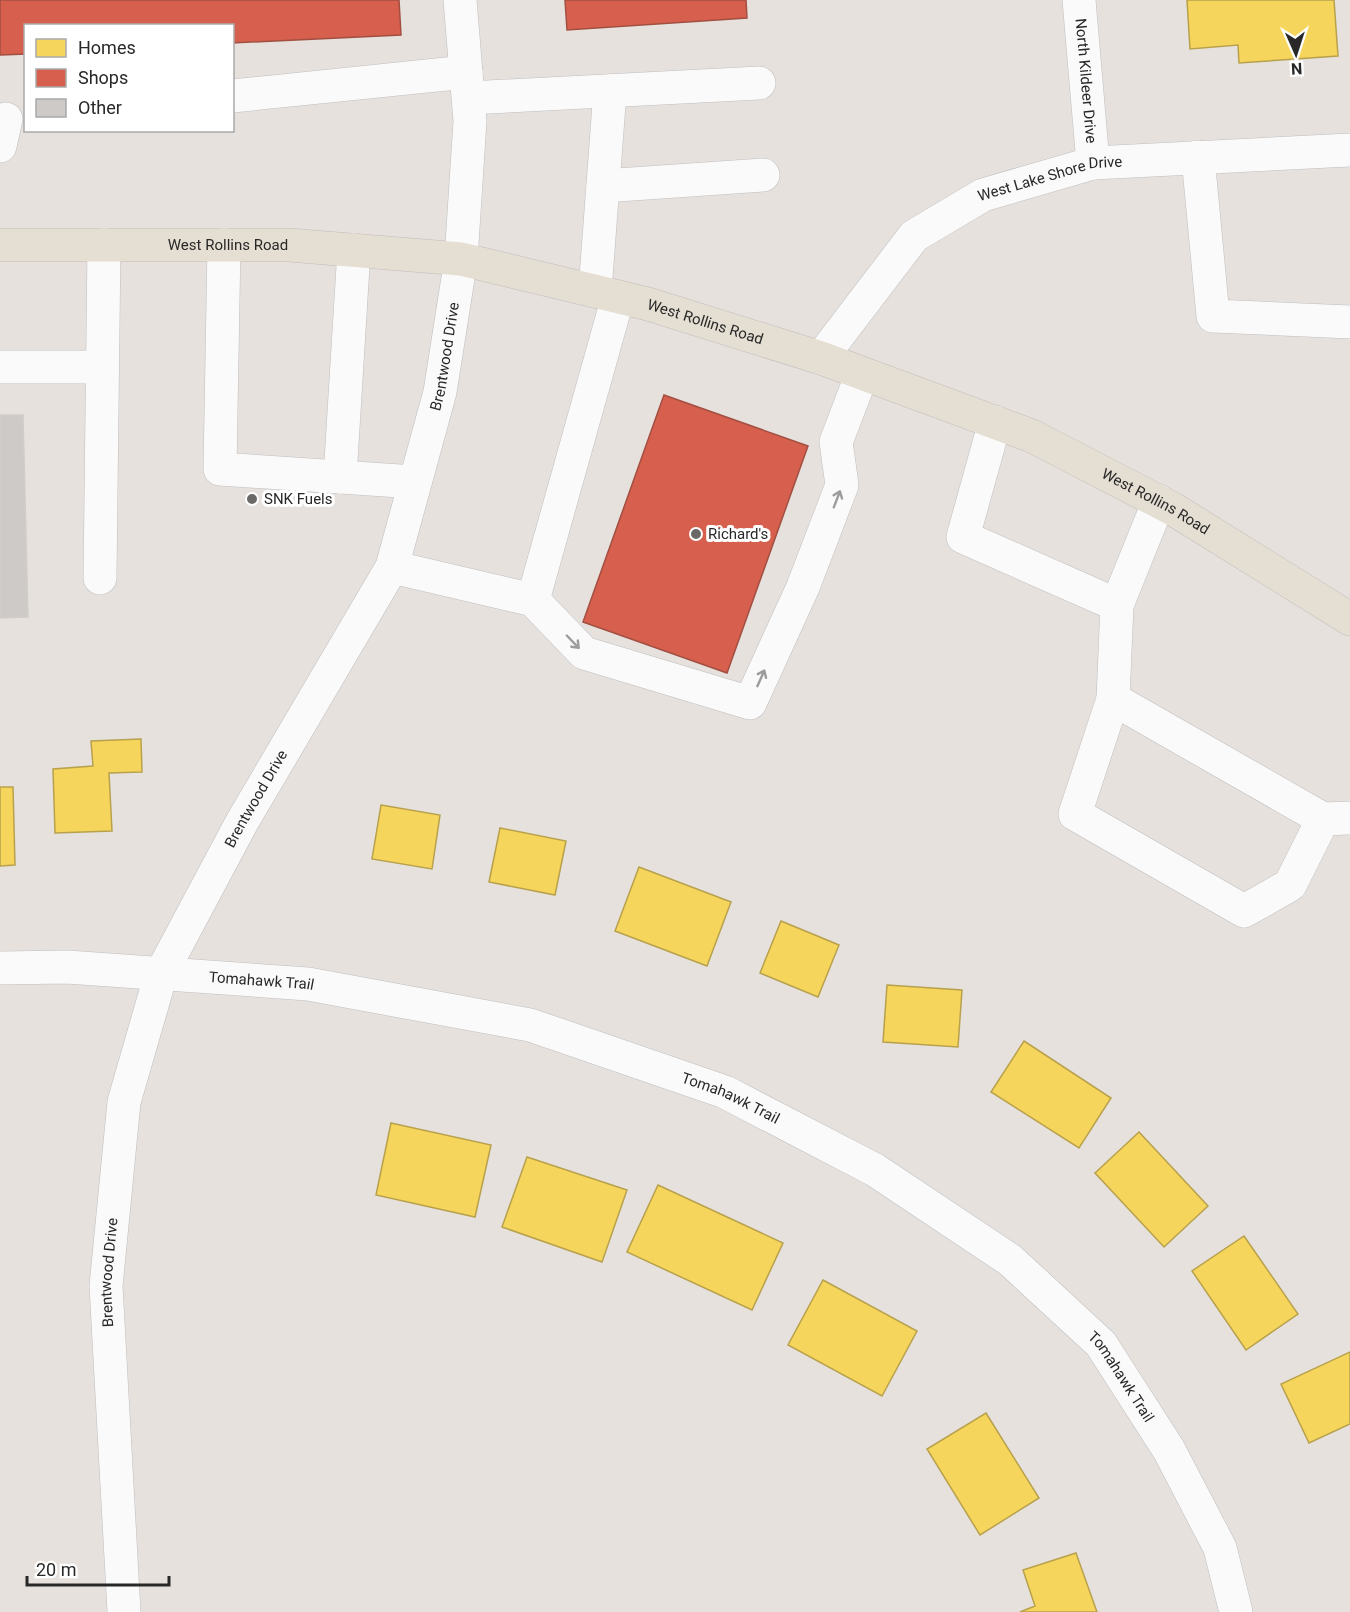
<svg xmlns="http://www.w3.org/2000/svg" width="1350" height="1612" viewBox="0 0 1350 1612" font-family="Roboto,sans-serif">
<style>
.homes{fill:#f6d55c;stroke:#b8a14c;stroke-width:1.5}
.shops{fill:#d6604d;stroke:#a24f42;stroke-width:1.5}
.building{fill:#cdcac7;stroke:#d1cdc9;stroke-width:1.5}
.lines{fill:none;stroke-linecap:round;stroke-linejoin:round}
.minor-casing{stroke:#bfbebf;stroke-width:34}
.major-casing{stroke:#bfbdbc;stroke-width:34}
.minor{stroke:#fbfafa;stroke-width:33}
.major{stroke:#e5ded2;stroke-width:33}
.oneway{stroke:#9c9c9c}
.poi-dot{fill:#6a6967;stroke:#fff;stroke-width:2}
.labels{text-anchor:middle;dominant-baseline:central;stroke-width:6;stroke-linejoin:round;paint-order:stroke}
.street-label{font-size:15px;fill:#282828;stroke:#fff}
.poi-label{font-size:15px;fill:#282828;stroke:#fff;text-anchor:start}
</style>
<rect width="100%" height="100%" fill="#e6e1dd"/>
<path class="homes" d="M 1187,0 L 1334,0 L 1338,56 L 1239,63 L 1238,45 L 1190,49 Z
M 141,739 L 142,772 L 109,773 L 112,831 L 55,833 L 53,769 L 93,766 L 91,741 Z
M 0,787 L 13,787 L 15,865 L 0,866 Z
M 381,805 L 440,815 L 432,869 L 372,859 Z
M 500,828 L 566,841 L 555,895 L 489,882 Z
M 639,867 L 731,902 L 707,966 L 615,931 Z
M 781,921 L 839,945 L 818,997 L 760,973 Z
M 887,985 L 962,990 L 958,1047 L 883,1042 Z
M 1024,1041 L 1111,1098 L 1079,1148 L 991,1092 Z
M 391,1123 L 491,1145 L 475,1217 L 376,1195 Z
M 1139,1132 L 1208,1206 L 1164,1247 L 1095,1173 Z
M 527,1157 L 627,1190 L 602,1262 L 502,1227 Z
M 658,1185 L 783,1243 L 752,1310 L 627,1252 Z
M 1244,1236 L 1298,1314 L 1246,1350 L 1192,1271 Z
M 823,1280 L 917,1331 L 882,1396 L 788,1345 Z
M 1350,1352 L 1350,1424 L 1309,1443 L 1281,1384 Z
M 986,1413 L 1039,1498 L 980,1535 L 927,1449 Z
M 1076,1553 L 1097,1612 L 1020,1612 L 1035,1606 L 1023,1570 Z"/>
<path class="shops" d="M 0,0 L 399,0 L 401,35 L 232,43 L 232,26 L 26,26 L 26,54 L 0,55 Z
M 565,0 L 746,0 L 747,18 L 567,30 Z
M 664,395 L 808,446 L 727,673 L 583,622 Z"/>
<path class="building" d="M 0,415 L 23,415 L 28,617 L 0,618 Z"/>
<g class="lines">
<g class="minor-casing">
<g id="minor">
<path id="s1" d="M 1079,0 L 1093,163"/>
<path d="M 232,96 L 466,72"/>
<path d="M 469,98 L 759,83"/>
<path d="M 0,146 L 6,119"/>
<path d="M 1198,157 L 1213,316 L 1350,322"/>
<path d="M 603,186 L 763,175"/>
<path d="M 224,245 L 220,469 L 415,482"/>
<path d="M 595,291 L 610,91"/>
<path id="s2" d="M 821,358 L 914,236 L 983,195 L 1093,163 L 1350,150"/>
<path d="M 0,367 L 102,367"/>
<path d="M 995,422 L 963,537 L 1117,605"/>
<path d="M 340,477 L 354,250"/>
<path d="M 1159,501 L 1117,605 L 1113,699 L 1323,819 L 1350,818"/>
<path d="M 392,567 L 533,600 L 584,653 L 750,703 L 803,587 L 842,485 L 836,442 L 862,374"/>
<path d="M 100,578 L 104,245"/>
<path d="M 533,600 L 618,297"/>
<path d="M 1113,699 L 1075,814 L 1244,911 L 1290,885 L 1323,819"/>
<path id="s3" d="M 0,968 L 67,967 L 308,984 L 530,1025 L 725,1092 L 875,1170 L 1010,1260 L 1101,1344 L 1169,1450 L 1220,1548 L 1236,1612"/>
<path id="s4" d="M 124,1612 L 106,1286 L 124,1102 L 161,974 L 242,822 L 392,567 L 440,392 L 461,259 L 470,121 L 460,0"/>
</g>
</g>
<g class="major-casing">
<g id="major">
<path id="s5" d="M 0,245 L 289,245 L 461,259 L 648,304 L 821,358 L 1032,436 L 1173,509 L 1350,619"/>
</g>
</g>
<use href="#minor" class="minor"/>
<use href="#major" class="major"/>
</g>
<defs><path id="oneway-shaft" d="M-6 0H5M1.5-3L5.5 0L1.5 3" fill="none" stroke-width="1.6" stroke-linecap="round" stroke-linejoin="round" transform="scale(1.5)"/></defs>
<g class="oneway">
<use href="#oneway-shaft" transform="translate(837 499) rotate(-69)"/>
<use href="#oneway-shaft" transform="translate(573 642) rotate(46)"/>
<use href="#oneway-shaft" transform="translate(761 678) rotate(-66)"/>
</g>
<g class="poi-dot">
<circle cx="252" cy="499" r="6"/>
<circle cx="696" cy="534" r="6"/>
</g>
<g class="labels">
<g class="street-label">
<text stroke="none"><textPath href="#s1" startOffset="81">North Kildeer Drive</textPath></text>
<text stroke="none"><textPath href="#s2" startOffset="303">West Lake Shore Drive</textPath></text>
<text stroke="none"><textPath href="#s5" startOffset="228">West Rollins Road</textPath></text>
<text stroke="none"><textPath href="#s5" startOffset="714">West Rollins Road</textPath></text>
<text stroke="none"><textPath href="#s4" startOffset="1330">Brentwood Drive</textPath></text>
<text stroke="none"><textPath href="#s5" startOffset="1200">West Rollins Road</textPath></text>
<text stroke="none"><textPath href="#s4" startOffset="844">Brentwood Drive</textPath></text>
<text stroke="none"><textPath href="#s3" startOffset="262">Tomahawk Trail</textPath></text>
<text stroke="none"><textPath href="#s3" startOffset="748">Tomahawk Trail</textPath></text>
<text stroke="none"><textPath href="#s4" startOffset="340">Brentwood Drive</textPath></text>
<text stroke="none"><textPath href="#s3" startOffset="1234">Tomahawk Trail</textPath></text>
</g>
<g class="poi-label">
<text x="264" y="499">SNK Fuels</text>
<text x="708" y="534">Richard's</text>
</g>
</g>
<rect x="24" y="24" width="210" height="108" fill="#ffffff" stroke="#a9a9a9" stroke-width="1.5"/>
<rect x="36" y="39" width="30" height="18" fill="#f6d55c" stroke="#a9a9a9" stroke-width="1.5"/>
<text x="78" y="54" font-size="18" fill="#282828">Homes</text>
<rect x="36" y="69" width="30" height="18" fill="#d6604d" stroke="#a9a9a9" stroke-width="1.5"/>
<text x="78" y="84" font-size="18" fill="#282828">Shops</text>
<rect x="36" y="99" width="30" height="18" fill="#cdcac7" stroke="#a9a9a9" stroke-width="1.5"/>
<text x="78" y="114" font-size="18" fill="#282828">Other</text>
<g transform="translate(1296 54) rotate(177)" stroke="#ffffff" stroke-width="4.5" paint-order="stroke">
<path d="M0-4.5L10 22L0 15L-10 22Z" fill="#282828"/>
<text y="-9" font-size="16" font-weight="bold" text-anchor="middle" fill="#282828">N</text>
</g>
<path d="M27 1576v9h142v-9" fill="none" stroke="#282828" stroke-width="3"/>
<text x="36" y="1576" font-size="18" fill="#282828" stroke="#ffffff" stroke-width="4.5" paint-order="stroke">20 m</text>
</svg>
